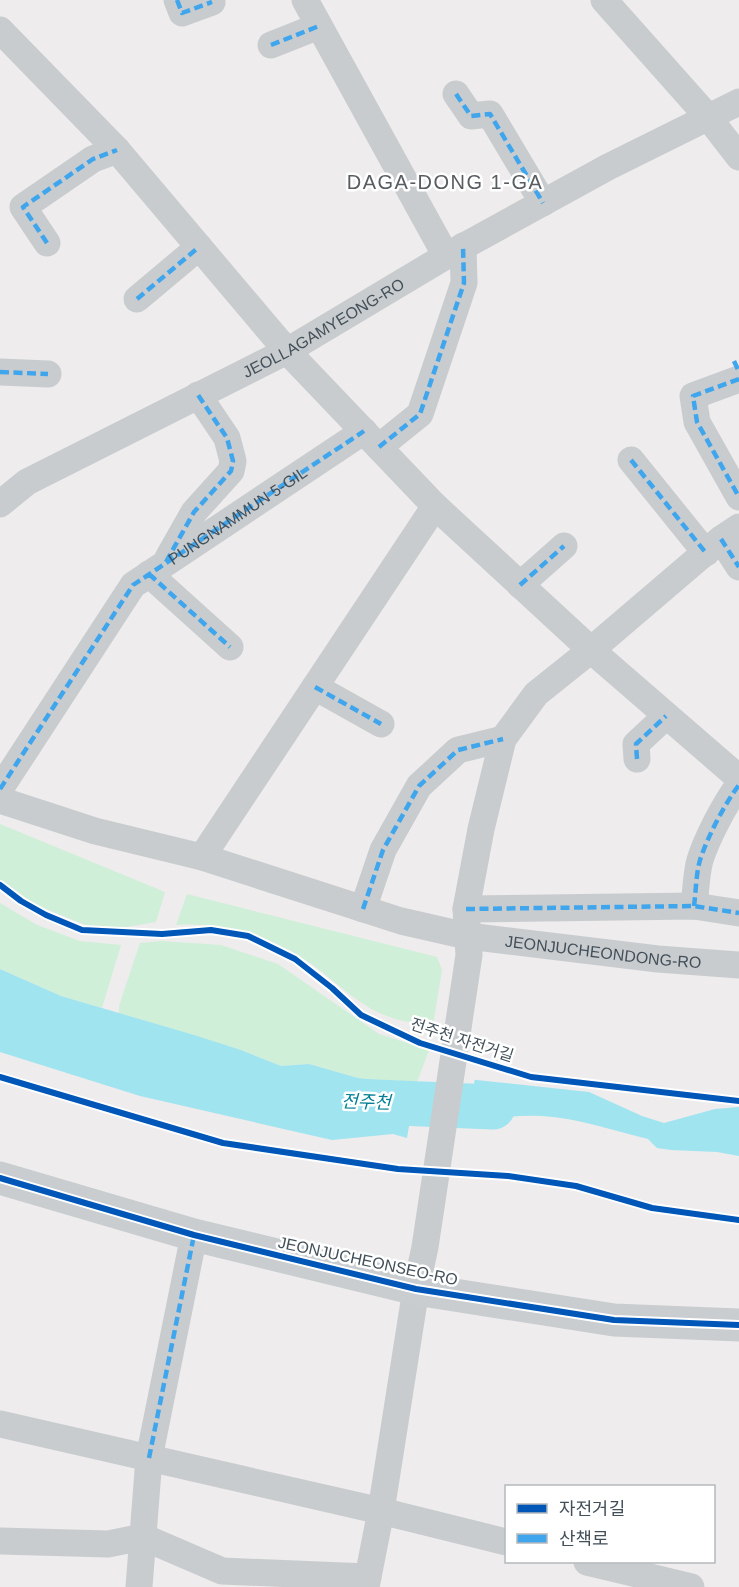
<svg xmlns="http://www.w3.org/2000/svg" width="739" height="1587" viewBox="0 0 739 1587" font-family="Arial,'Noto Sans KR',sans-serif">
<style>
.green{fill:#cfefd9}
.water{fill:#a0e4f0}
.pier{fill:#eeecec}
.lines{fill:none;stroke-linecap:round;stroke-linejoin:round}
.river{stroke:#a0e4f0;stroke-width:45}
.street{stroke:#c9ccce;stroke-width:27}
.secondary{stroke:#c9cdd0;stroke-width:33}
.quiet{stroke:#3fa5ed;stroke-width:4.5;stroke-dasharray:9 4.5;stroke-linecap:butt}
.cycleway-casing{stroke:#fff;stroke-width:10}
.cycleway{stroke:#0057b8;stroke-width:6}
.labels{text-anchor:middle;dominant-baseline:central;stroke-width:5;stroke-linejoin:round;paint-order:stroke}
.street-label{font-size:16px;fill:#43505a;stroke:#fff}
.water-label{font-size:18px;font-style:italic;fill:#048096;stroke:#fff}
.quarter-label{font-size:20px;letter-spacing:1.5px;fill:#585d61;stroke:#fff}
</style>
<rect width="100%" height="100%" fill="#eeecec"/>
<path class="green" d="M 0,824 L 165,892 L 156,922 L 121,928 L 88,926 L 36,905 L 0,879 Z
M 187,894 L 437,957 L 442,970 L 433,1025 C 417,1023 402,1022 387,1016 C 357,1005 334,979 307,961 C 269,935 223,922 176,925 Z
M 0,903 L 37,925 L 80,941 L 121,945 L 102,1008 L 61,996 L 0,969 Z
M 161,941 L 221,945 L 278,964 L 379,1034 L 429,1050 L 416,1085 L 358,1078 L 309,1064 L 281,1066 L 241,1050 L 119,1013 L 119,1006 L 140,943 Z"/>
<path class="water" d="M 0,969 L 61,996 L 194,1035 L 241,1050 L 281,1066 L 309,1064 L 358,1078 L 416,1085 L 407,1138 L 393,1134 L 332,1140 L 140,1096 L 0,1052 Z
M 467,1079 L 589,1092 L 642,1116 L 664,1123 L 715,1109 L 739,1107 L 739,1156 L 717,1152 L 671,1150 L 657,1148 L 648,1139 C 614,1131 578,1118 542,1116 C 514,1115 486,1118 458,1124 Z"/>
<path class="pier" d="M 466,1076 L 475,1077 L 468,1125 L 457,1127 L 456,1126 L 464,1078 Z"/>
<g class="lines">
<path class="river" d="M 352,1101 L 493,1107"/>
<g class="street">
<path d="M 177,0 L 182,13 L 212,2"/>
<path d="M 305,0 L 446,256"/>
<path d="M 604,0 L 708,117 L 739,157"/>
<path d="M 0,30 L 117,150 L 287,351 L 435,506 L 591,650 L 739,778"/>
<path d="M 271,45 L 319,26"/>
<path d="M 456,94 L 471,116 L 490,114 L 543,203"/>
<path d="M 47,243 L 23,207 L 93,159 L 117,150"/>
<path d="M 137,299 L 199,247"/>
<path d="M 0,372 L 48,374"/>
<path d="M 739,379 L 693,396 L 697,422 L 739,497"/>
<path d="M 379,447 L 420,414 L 464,283 L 463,246"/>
<path d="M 631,460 L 706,553"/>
<path id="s1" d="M 0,504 L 27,482 L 287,351 L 446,256 L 608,167 L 739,102"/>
<path d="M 721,539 L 739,567"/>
<path d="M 168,558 L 194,512 L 231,471 L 233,461 L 227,438 L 198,395"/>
<path d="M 149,574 L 230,647"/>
<path d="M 520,585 L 564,546"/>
<path d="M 315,687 L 381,724"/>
<path d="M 637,759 L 636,744 L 666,716"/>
<path id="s2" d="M 0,789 L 133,585 L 364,431"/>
<path id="s3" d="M 0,800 L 95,831 L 202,857 L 401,921 L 467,936 L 658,959 L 739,965"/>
<path d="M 202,857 L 435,506"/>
<path d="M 694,906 C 696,891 696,874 700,860 C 707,838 725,803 739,785"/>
<path d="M 363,909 L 383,850 L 419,786 L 458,750 L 503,739"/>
<path d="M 466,909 L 694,906 L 739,913"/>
<path d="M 0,1424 L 381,1511 L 506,1542"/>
<path d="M 0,1541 L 108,1544 L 143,1537 L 222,1571 L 368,1577"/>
<path d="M 587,1562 L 691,1587"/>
<path d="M 139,1587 L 149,1458 L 194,1235"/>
<path d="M 366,1587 L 381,1511 L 416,1289 L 425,1247 L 469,955 L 466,909 L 481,829 L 503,739 L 536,694 L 591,650 L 721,539 L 739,527"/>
</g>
<path class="secondary" d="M 0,1178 L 194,1235 L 416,1289 L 614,1320 L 739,1325"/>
<path class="quiet" d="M 177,0 L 182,13 L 212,2
M 271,45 L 319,26
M 456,94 L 471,116 L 490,114 L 543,203
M 47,243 L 23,207 L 93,159 L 117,150
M 137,299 L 199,247
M 734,361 L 739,372
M 0,372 L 48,374
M 739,379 L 693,396 L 697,422 L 739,497
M 379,447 L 420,414 L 464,283 L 463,246
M 631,460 L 706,553
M 721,539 L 739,567
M 166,562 L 194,512 L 231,471 L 233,461 L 227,438 L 198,395
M 149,574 L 230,647
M 520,585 L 564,546
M 315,687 L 381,724
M 637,759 L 636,744 L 666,716
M 0,789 L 133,585 L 364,431
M 694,906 C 696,891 696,874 700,860 C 707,838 725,803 739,785
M 363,909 L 383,850 L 419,786 L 458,750 L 503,739
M 466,909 L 694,906 L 739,913
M 149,1458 L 194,1235"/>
<g class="cycleway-casing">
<path id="cycleway" d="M 0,885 L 21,901 L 46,915 L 82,930 L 162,934 L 211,930 L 248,936 L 295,959 L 332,988 L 361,1015 L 420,1043 L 531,1077 L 739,1101
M 0,1077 L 223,1143 L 398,1169 L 508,1176 L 576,1186 L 652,1208 L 739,1220
M 0,1178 L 194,1235 L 416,1289 L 614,1320 L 739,1325"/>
</g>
<use href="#cycleway" class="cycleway"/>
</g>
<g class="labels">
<g class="street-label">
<text stroke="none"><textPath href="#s1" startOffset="369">JEOLLAGAMYEONG-RO</textPath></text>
<text stroke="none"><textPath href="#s2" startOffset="369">PUNGNAMMUN 5-GIL</textPath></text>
<text stroke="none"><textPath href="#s3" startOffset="624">JEONJUCHEONDONG-RO</textPath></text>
<text transform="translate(462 1040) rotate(18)">전주천 자전거길</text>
<text transform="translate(368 1261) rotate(12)">JEONJUCHEONSEO-RO</text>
</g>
<g class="water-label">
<text transform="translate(366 1102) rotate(2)">전주천</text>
</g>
<g class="quarter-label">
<text x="445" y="182">DAGA-DONG 1-GA</text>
</g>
</g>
<rect x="505" y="1485" width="210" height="78" fill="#ffffff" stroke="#b4b9bd" stroke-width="1.5"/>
<rect x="517" y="1504" width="30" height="9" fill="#0057b8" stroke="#b4b9bd" stroke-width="1.5"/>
<text x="559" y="1515" font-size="18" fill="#43505a">자전거길</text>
<rect x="517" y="1534" width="30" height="9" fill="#3fa5ed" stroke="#b4b9bd" stroke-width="1.5"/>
<text x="559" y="1545" font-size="18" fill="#43505a">산책로</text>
</svg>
